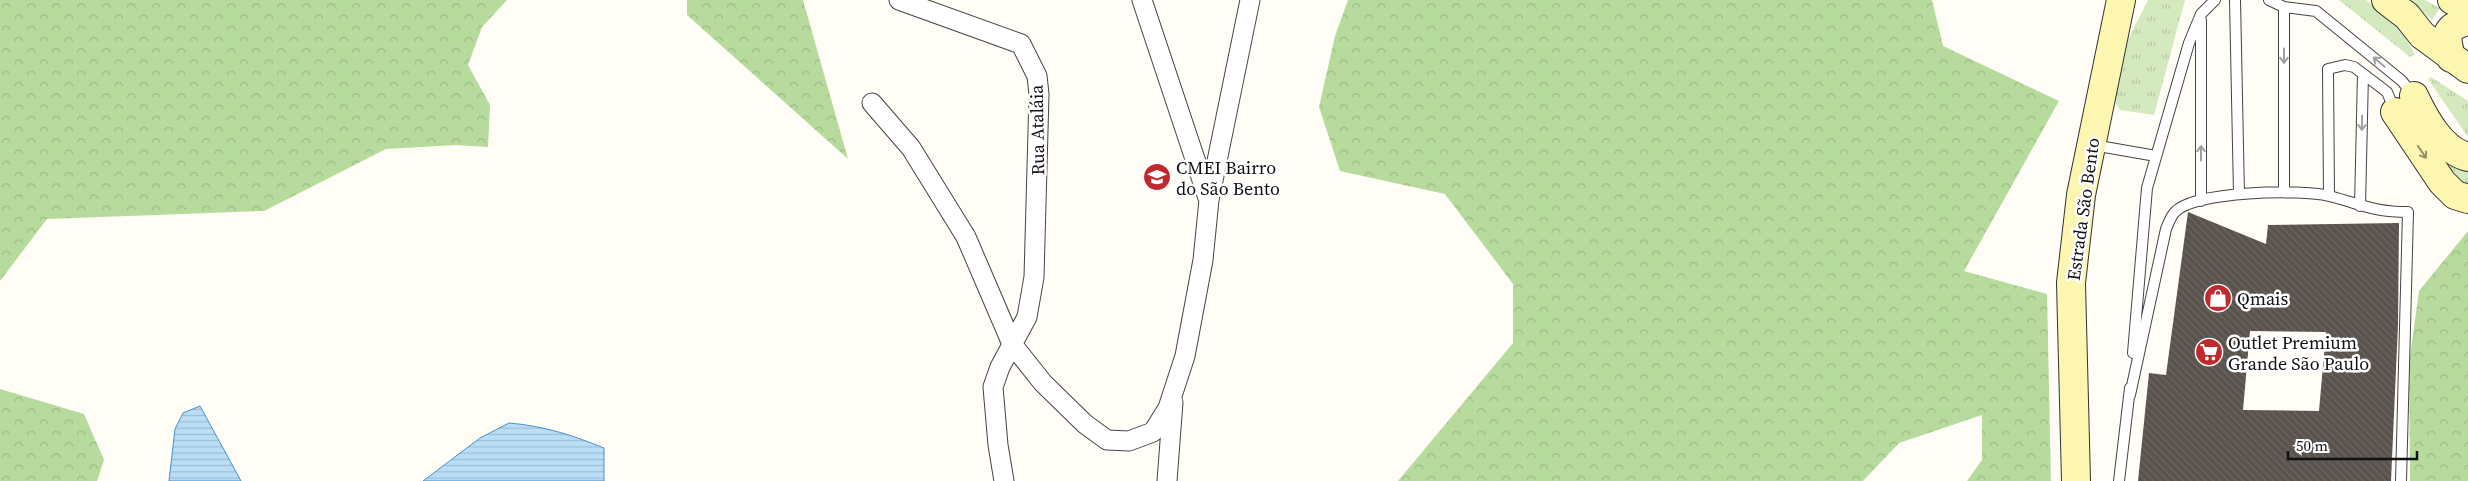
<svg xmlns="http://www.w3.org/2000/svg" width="2468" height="481" viewBox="0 0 2468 481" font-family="'Source Serif 4',serif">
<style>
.grass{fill:url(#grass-tufts)}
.forest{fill:url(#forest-crowns)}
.water{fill:url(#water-rules);stroke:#4292cc}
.building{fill:url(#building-back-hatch);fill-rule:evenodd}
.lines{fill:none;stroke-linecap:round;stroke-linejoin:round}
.lane-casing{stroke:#444;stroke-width:12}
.street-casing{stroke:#444;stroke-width:21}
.secondary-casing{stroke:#333;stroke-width:30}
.lane{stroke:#fff;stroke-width:10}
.street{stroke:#fff;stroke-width:19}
.secondary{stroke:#fdf6b1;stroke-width:28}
.oneway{stroke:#a0a0a0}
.oneway2{stroke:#938f69}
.labels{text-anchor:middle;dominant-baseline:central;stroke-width:5;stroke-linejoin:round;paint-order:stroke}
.street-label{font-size:18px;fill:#111;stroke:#fff}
.poi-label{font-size:18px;fill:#111;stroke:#fff;text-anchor:start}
</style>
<defs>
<pattern id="grass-tufts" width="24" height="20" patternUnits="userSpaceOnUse" patternTransform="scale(1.25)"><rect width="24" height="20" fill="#d4eabe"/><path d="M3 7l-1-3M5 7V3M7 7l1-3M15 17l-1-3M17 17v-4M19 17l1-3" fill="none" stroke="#b5c8a2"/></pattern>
<pattern id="forest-crowns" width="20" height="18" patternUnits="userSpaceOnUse" patternTransform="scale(1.25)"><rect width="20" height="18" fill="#b7da9d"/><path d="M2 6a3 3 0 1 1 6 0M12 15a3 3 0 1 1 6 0" fill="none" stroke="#9cba86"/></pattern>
<pattern id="water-rules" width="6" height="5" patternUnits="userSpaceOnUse" patternTransform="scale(1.25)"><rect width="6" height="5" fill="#badef6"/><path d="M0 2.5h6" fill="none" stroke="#9fbdd2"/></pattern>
<pattern id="building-back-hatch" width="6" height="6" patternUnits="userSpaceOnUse" patternTransform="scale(1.25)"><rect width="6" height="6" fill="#59524d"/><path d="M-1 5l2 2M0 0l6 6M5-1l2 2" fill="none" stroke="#6c6662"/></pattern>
</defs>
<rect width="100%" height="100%" fill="#fffdf5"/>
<path class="grass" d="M 2148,0 L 2185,0 L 2154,115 L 2120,110 L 2115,102 L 2128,40 Z
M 2339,0 L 2366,0 L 2398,25 L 2415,55 L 2410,57 Z
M 2411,0 L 2425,0 L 2440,8 L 2432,20 Z
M 2431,77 L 2468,101 L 2468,137 L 2428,79 Z
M 2436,145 L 2468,169 L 2468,187 L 2454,176 Z"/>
<path class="forest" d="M 0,0 L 507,0 L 482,27 L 468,65 L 490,105 L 488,147 L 456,145 L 386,149 L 264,211 L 47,219 L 0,281 Z
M 687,0 L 803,0 L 848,159 L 687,15 Z
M 1348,0 L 1932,0 L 1943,46 L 2059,101 L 1964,271 L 2047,294 L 2051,481 L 1967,481 L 1982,460 L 1982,415 L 1899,443 L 1863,481 L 1398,481 L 1513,343 L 1513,284 L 1445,194 L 1340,171 L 1319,107 L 1335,36 Z
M 2468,231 L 2468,481 L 2410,481 L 2409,363 L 2419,291 Z
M 0,389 L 84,414 L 104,460 L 97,481 L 0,481 Z"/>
<path class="water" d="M 200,406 L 241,481 L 169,481 L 175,429 L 183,413 Z
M 509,423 C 544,426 572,435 604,448 L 604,481 L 423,481 L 480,438 Z"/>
<path class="building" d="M 2188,212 L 2266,244 L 2268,225 L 2399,223 L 2398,325 L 2391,481 L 2138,481 L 2149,373 L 2166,375 ZM 2250,331 L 2326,332 L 2319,411 L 2243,410 Z"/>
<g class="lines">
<g class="lane-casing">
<path id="lane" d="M 2235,0 L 2239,194
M 2269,0 L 2284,7 L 2316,11 L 2402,81 L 2413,95
M 2284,7 L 2284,192
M 2093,145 L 2156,156
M 2329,196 L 2328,69 L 2345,65 L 2354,67 L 2387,92 L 2395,111
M 2201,201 L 2201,20
M 2360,206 L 2363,74
M 2133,353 L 2147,188 L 2189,43 L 2201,14 L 2215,0
M 2130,395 L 2166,229 C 2168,224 2171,216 2175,212 C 2194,191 2301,189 2329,196 C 2361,204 2373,212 2408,212 L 2401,481
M 2119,481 L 2130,388"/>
</g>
<g class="street-casing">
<path id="street" d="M 899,0 L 1021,44 L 1037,76 L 1039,94 L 1034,277 L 1027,317 L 1000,367 L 993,387 L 998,445 L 1004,481
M 1142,0 L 1208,198
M 872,103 L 911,148 L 966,237 L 1012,344 L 1043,383 L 1085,424 L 1107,440 L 1129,441 L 1153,432 L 1168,408 L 1185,356 L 1203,260 L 1209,200 L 1250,0
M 1167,481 L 1173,402"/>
</g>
<g class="secondary-casing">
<path id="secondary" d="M 2386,0 L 2407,16 L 2422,35 L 2468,69
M 2452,0 L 2468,8
M 2451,58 C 2446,36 2443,27 2468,21
M 2414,96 C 2425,119 2441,150 2468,157
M 2395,112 L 2442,182 L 2455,195 L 2468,199
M 2076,481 L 2071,283 L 2081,195 L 2121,0"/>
</g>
<use href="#lane" class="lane"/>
<use href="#street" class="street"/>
<use href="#secondary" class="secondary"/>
</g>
<defs><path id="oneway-shaft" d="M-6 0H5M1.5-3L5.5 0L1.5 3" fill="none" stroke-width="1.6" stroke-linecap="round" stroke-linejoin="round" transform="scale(1.25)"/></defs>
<g class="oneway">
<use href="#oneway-shaft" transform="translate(2284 56) rotate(90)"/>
<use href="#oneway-shaft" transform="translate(2379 62) rotate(-140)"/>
<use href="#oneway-shaft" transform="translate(2362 123) rotate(91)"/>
<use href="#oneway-shaft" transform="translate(2201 153) rotate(-90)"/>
</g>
<use class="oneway2" href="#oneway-shaft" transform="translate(2422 152) rotate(56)"/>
<defs>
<g id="school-disc" transform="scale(1.4375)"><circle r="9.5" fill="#c02a2e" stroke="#fff"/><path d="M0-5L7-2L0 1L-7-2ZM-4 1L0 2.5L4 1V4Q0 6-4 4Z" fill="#fff"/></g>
<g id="shop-disc" transform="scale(1.4375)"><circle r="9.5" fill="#c02a2e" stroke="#fff"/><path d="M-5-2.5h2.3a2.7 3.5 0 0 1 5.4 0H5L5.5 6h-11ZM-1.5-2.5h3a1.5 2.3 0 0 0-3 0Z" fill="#fff"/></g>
<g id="supermarket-disc" transform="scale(1.4375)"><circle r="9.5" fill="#c02a2e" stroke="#fff"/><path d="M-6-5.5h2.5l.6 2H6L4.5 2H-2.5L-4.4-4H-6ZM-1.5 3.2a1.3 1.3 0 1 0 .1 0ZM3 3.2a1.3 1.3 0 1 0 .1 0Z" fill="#fff"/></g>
</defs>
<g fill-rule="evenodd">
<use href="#school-disc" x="1157" y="177"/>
<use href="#shop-disc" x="2218" y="298"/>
<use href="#supermarket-disc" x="2209" y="352"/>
</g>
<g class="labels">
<g class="street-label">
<text transform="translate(1037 130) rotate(-91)">Rua Ataláia</text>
<text transform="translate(2083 209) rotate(-82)">Estrada São Bento</text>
</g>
<g class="poi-label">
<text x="1176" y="167">CMEI Bairro<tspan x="1176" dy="21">do São Bento</tspan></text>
<text x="2237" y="298">Qmais</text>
<text x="2228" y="342">Outlet Premium<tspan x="2228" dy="21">Grande São Paulo</tspan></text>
</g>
</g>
<path d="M2288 451v8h129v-8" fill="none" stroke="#111111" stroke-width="2.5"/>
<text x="2296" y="451" font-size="15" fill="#111111" stroke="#ffffff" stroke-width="4" paint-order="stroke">50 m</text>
</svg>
